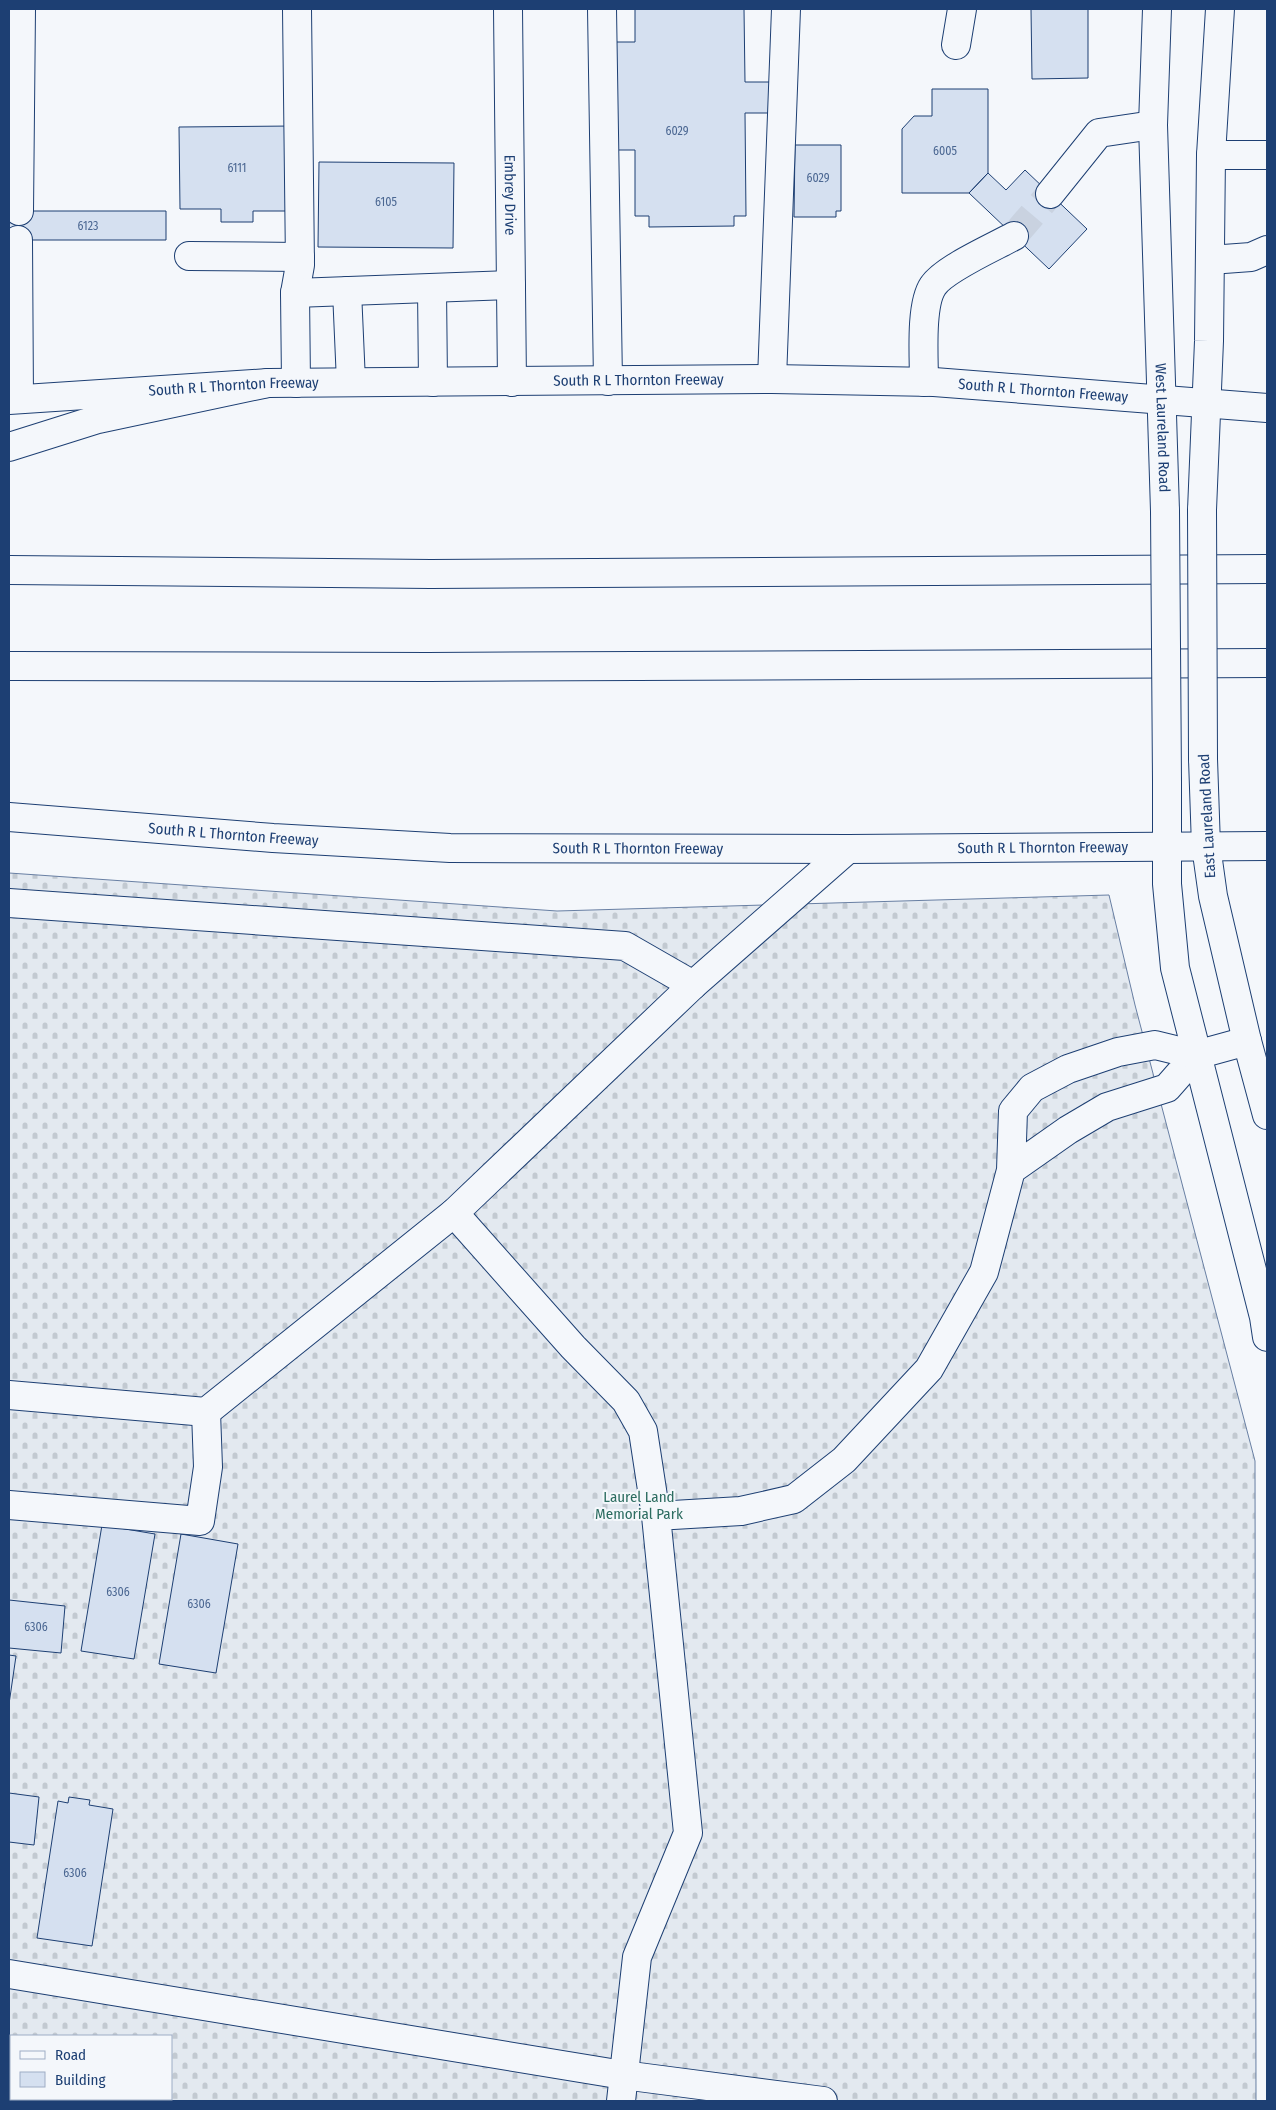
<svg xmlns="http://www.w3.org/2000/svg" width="1276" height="2110" viewBox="0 0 1276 2110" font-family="'Fira Sans Condensed',sans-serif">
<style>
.cemetery{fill:url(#cemetery-stones);stroke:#687fa3;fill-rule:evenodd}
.building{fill:#d5e0f0;stroke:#1d3f73}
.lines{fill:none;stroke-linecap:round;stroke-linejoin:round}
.minor-tunnel{stroke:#c9d2e0;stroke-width:28;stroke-dasharray:28 14;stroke-linecap:butt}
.minor-casing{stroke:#1d3f73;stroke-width:30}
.major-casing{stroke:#1d3f73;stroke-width:30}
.highway-casing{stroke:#1d3f73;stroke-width:30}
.minor{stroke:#f4f7fb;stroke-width:28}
.major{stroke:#f4f7fb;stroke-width:28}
.highway{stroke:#f4f7fb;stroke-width:28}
.major-bridge-casing{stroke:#1d3f73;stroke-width:30;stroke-linecap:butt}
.major-bridge{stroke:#f4f7fb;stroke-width:28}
.labels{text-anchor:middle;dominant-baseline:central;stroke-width:4;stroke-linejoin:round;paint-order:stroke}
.number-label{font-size:12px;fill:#4b6792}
.street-label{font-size:15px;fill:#1d3f73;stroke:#f4f7fb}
.park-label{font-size:15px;fill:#2c6c60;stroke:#f4f7fb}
</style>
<defs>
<pattern id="cemetery-stones" width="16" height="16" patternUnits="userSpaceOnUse" patternTransform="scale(1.25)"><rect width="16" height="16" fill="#e3e9f0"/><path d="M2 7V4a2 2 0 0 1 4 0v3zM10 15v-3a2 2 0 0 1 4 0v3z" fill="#c2c9d1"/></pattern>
</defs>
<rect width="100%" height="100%" fill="#f4f7fb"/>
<path class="cemetery" d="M 9,873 L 557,911 L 1109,895 L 1135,1005 L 1255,1461 L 1256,2101 L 9,2101 ZM 11,2036 L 171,2036 L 171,2099 L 11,2099 Z"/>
<path class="building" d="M 635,9 L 744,9 L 745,82 L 772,82 L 772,113 L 745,113 L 746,216 L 734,216 L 734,226 L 649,227 L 649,216 L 635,216 L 635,150 L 608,150 L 607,42 L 635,42 Z
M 1031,9 L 1088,9 L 1088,78 L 1032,79 Z
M 932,89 L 988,89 L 988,173 L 969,193 L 902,193 L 902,129 L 914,116 L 932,116 Z
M 293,126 L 294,211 L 253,211 L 253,222 L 221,222 L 221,209 L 180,209 L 179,127 Z
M 795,145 L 841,145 L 841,211 L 836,211 L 836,217 L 794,217 Z
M 319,162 L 454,163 L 453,248 L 318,247 Z
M 1025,170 L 1087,229 L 1049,269 L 969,193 L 988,173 L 1006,190 Z
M 9,211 L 166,211 L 166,240 L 9,240 Z
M 102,1525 L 155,1534 L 134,1659 L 81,1651 Z
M 181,1534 L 238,1544 L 216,1673 L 159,1664 Z
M 9,1600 L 65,1606 L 61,1653 L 9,1648 Z
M 9,1655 L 16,1656 L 9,1704 Z
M 9,1793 L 39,1797 L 34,1845 L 9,1842 Z
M 69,1797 L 90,1800 L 89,1805 L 113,1809 L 92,1946 L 37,1938 L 58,1801 L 68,1803 Z"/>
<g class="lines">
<path class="minor-tunnel" d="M 1014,236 L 1050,194"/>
<g class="minor-casing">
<g id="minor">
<path id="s1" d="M 508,9 L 512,382"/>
<path d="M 602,9 L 608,381"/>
<path d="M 956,45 L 962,9"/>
<path d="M 1211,155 L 1267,155"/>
<path d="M 1050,194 L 1099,133 L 1153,125"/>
<path d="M 19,211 L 21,9"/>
<path d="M 18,240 L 19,399"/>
<path d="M 189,256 L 300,257"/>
<path d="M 1210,260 L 1251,257 L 1267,250"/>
<path d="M 432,289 L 433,382"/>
<path d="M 347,291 L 351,382"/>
<path d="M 295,293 L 300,265 L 297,9"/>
<path d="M 772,379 L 786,9"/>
<path d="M 924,382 C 924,358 920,305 933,286 C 944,269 994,247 1014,236"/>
<path d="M 296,383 L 295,293 L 511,285"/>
<path d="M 9,903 L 625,946 L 693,985"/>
<path d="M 9,1395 L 206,1412 L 454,1213"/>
<path d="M 9,1505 L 200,1521 L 208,1467 L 206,1412"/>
<path d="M 656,1516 L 643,1431 L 626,1401 L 573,1347 L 454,1213 L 693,985 L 848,849"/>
<path d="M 9,1974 L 623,2075 L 823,2101"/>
<path d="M 621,2101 L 637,1957 L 688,1833 L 656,1516 L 741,1511 L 794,1499 L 844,1460 L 929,1369 L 984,1272 L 1011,1170 L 1013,1111 L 1032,1088 L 1068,1069 L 1118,1052 L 1155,1045 L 1196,1055 L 1167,1088 L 1107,1107 L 1068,1130 L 1011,1170"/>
</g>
</g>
<g class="major-casing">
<g id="major">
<path id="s2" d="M 1157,9 L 1153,125 L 1165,511"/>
<path id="s3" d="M 9,400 L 268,383 L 772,379 L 934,382 L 1267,408"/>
<path d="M 1202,510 L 1209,341 L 1211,155 L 1220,9"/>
<path d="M 1203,759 L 1206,846 L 1213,896 L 1247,1041 L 1267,1115"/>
<path d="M 1167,781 L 1167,884 L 1175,968 L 1264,1317 L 1267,1337"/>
<path id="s4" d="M 9,817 L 273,838 L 450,848 L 848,849 L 1267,846"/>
<path d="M 1196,1055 L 1247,1041"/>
</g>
</g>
<g class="highway-casing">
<path id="highway" d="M 9,447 L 98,419 L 268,383
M 9,570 L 431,574 L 1267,569
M 9,666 L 428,667 L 1267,663"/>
</g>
<use href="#minor" class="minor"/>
<use href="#major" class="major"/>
<use href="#highway" class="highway"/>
<g class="major-bridge-casing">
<path id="major-bridge" d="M 1202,510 L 1203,759
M 1165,511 L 1167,781"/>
</g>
<use href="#major-bridge" class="major-bridge"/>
</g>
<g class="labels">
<g class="number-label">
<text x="677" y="131">6029</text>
<text x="945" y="151">6005</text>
<text x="237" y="168">6111</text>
<text x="818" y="178">6029</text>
<text x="386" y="202">6105</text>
<text x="88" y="226">6123</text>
<text x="118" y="1592">6306</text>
<text x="199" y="1604">6306</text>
<text x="36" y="1627">6306</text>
<text x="75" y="1873">6306</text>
</g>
<g class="street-label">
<text stroke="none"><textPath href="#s1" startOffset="186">Embrey Drive</textPath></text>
<text stroke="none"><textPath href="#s3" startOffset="630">South R L Thornton Freeway</textPath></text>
<text stroke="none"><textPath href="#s3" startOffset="225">South R L Thornton Freeway</textPath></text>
<text stroke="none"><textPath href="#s3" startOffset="1035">South R L Thornton Freeway</textPath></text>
<text stroke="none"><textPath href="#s2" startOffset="419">West Laureland Road</textPath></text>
<text transform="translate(1207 816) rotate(-93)">East Laureland Road</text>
<text stroke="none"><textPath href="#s4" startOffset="225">South R L Thornton Freeway</textPath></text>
<text stroke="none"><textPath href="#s4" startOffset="1035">South R L Thornton Freeway</textPath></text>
<text stroke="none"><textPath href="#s4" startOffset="630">South R L Thornton Freeway</textPath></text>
</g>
<g class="park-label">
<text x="639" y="1497">Laurel Land<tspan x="639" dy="17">Memorial Park</tspan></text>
</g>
</g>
<rect width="1276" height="2110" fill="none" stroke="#1d3f73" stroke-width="20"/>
<rect x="10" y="2035" width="162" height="65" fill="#f4f7fb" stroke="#9eadc5"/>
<rect x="20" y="2051" width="25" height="8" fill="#f4f7fb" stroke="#9eadc5"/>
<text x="55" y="2060" font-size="15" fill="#1d3f73">Road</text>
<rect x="20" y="2072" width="25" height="15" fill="#d5e0f0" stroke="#9eadc5"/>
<text x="55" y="2085" font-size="15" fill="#1d3f73">Building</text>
</svg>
